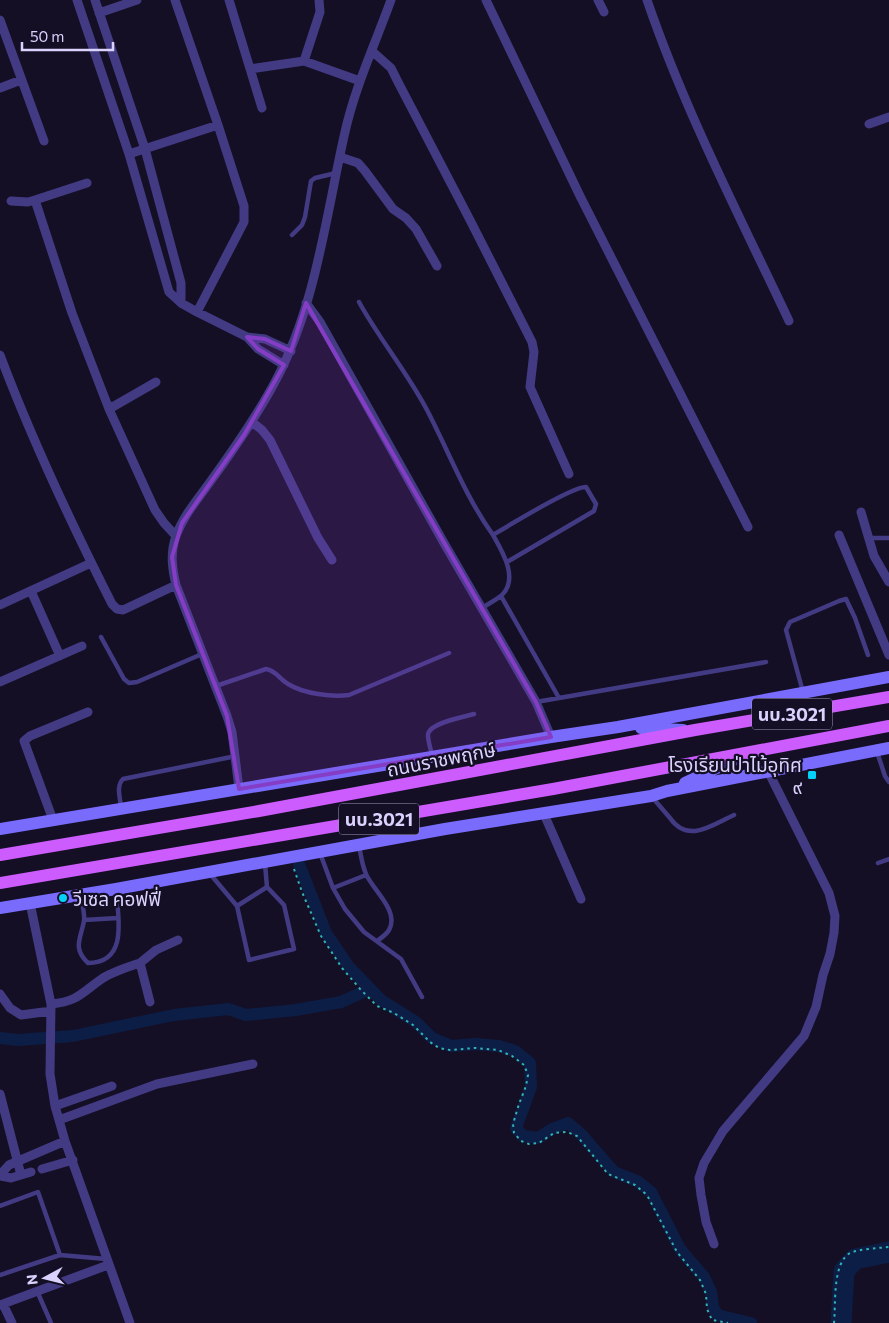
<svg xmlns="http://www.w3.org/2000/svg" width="889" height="1323" viewBox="0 0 889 1323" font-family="Commissioner,'Noto Sans Thai',sans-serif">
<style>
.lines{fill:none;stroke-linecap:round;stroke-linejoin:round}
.canal{stroke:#0d1e46;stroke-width:12}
.river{stroke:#0d1e46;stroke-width:21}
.path{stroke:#31b4b5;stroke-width:2;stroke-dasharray:2.5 4;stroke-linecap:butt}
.service{stroke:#423b83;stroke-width:4.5}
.minor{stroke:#423b83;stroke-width:9}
.secondary{stroke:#796cfd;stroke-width:12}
.primary{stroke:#cc5cfd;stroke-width:12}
.marked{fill:#853dc5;fill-opacity:0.2;stroke:#853dc5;stroke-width:4;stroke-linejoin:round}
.poi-dot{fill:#03d1fa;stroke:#140f25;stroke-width:2}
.labels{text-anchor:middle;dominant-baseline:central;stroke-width:4.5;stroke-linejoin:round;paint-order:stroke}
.shield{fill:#140f25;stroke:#9f98bd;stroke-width:1}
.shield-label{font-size:18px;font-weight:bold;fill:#dbd3fe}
.street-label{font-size:19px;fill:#dbd3fe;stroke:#140f25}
.poi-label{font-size:19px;fill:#dbd3fe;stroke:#140f25;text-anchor:end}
</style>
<rect width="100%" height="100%" fill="#140f25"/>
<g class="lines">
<path class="canal" d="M 299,864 L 326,933 L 349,967 L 381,1000 L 416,1022 L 432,1038 L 451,1046 L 475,1044 L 499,1046 L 515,1051 L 530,1063 L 531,1087 L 516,1128 L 523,1136 L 538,1138 L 552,1129 L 568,1123 L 580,1133 L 614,1172 L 637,1181 L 651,1192 L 680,1249 L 704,1277 L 711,1292 L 713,1307 L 717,1315 L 751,1323
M 0,1038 L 18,1040 L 73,1036 L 174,1015 L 228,1009 L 246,1015 L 296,1010 L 341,1002 L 370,989"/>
<path class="river" d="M 841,1323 L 844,1271 L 855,1259 L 889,1252"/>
<path class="path" d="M 294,869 L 302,892 L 321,936 L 342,968 L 361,990 L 377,1006 L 394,1013 L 413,1025 L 430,1042 L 439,1048 L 450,1050 L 475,1048 L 498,1050 L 512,1056 L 524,1065 L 528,1075 L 526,1086 L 519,1104 L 513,1124 L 514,1133 L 521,1141 L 529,1144 L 539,1143 L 554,1133 L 567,1132 L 577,1136 L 608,1174 L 635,1185 L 647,1195 L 677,1252 L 700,1280 L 706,1294 L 707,1309 L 712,1320 L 728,1323
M 834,1323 C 836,1305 832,1263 850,1253 C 859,1249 879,1248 889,1247"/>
<path class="service" d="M 292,235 L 302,225 L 305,217 L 311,181 L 315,178 L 336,173
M 359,302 C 380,340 407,372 427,410 C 449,452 465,496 493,535
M 869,538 L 889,538
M 501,596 L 559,698
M 482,608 C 488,604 496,600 502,595 C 519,578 502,551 493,535 C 508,526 573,486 586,487 L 596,504 L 594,511 L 507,562
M 101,637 L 124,679 L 129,683 L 137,682 L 202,654
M 216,686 L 266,669 C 277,671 279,679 288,684 C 304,694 332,697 349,695 L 449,653
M 803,692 L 786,630 L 790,622 L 839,601 L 846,599 L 855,618 L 868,655
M 536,702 L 766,662
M 877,752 L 885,776 L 889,782
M 432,756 C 431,749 428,742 428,735 C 428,723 464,717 474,714
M 652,797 C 658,804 664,811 670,818 C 688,844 712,825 734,815
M 121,807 C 120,797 116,786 123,779 L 236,756
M 359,846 C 361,855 362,865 366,874 C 372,889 400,911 389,930 C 386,935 381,938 377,941
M 320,853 L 333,888 L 345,909 L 364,932 L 401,959 L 422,997
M 878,863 L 889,859
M 211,875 L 237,906 L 249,960 L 294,949 L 284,905 L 267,887 L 265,864
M 333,888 L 366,875
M 81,896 C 82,904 85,914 84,921 C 81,938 72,948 88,963 C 129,963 118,916 116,890
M 237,906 L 267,887
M 84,920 L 118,918
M 0,1206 L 38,1192 L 60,1255
M 0,1275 L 60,1255 L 106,1259
M 37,1291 L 51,1323"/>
<path class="minor" d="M 77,0 L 129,154 L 169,292 L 181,303 L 197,312 L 247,337 L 258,349 L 284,365
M 95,0 L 145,149 L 181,283 L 181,303
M 175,0 L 218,125 L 244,206 L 244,222 L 197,312
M 229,0 L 262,108
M 486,0 L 580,196 L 748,527
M 598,0 L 604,12
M 647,0 C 685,111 739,215 789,321
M 99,13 L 137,0
M 0,20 L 44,141
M 372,51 L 391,68 L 398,82 L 470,220 L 532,342 L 534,352 L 530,387 L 569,474
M 304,61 L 320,12 L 319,0
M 250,69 L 304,61 L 360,81
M 0,88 L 21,80
M 869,124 L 889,117
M 129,154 L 218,125
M 340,157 L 358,163 L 365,171 L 393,209 L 406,218 L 416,229 L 437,266
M 35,200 L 87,183
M 11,201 L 28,202 L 35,200 L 72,313 L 109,409 L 155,510 L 164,523 L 176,536
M 306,303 L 320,322 L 444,543 L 536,702 L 551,737
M 247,337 L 265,339 L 291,351
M 0,355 C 32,440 71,523 112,604 L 117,609 L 123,610 L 176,585
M 109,409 L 156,382
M 252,422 L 262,430 L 270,440 L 318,538 L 332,560
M 861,512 L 874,556 L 889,582
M 839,535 L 889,655
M 31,591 L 60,656
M 0,605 L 91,563
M 0,682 L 82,646
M 239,789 L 232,732 L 227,716 L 176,585 C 172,568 170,553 176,536 C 183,516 198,499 210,482 C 234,449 257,416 276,380 C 316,305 326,215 345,132 C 355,87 375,44 391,0
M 544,814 L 581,899
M 53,820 L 24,741 L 30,736 L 88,712
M 30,903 L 51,1004 L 50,1074 L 55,1106 L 65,1141 L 130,1323
M 140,963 L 156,950 L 178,940
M 0,994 L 10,1008 L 21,1015 L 51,1011
M 51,1004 C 79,1001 81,993 103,978 C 115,971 128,967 140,963 L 150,1002
M 0,1094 L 21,1175
M 55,1106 L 112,1086
M 59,1120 L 157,1084 L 253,1064
M 42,1169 L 73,1160
M 0,1175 L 9,1165 L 65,1141
M 0,1176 L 11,1178 L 31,1172
M 714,1244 L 706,1222 L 701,1195 L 699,1178 L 704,1163 L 723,1131 L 804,1036 L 816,1007 L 823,975 L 830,954 L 834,933 L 835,916 L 829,893 L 768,771
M 3,1304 L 12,1323
M 0,1305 L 108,1265"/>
<path class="secondary" d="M 641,728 L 683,730
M 685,783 L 744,755
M 0,829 L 551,737 L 618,727 L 889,677
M 0,908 L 116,889 L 445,829 L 651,796 L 667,791 L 889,748"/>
<path class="primary" d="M 0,855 L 259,811 L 695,730 L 889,697
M 0,883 L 553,789 L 889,726"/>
</g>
<path class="marked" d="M 306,303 L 536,702 L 551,737 L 239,789 L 227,716 L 176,585 L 172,557 L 182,523 L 244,435 L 284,365 L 258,349 L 247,337 L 265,339 L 291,351 Z"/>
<g class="poi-dot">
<rect x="807" y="770" width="10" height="10" rx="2.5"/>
<circle cx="63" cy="898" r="5"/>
</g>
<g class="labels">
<g class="shield">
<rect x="752" y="698.5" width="80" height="31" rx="4"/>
<rect x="339" y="803.5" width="80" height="31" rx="4"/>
</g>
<g class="shield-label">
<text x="792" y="714">นบ.3021</text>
<text x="379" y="819">นบ.3021</text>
</g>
<g class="street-label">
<text transform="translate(441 759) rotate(-11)">ถนนราชพฤกษ์</text>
</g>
<g class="poi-label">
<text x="802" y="764">โรงเรียนป่าไม้อุทิศ<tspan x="802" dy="22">๙</tspan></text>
<text x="73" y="898" text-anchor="start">วีเซล คอฟฟี่</text>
</g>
</g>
<g transform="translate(45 1278) rotate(263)" stroke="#140f25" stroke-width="4" paint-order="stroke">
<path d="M0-4L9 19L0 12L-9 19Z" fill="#dbd3fe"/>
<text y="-8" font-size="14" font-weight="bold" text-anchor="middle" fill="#dbd3fe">N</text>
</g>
<path d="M22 42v8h91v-8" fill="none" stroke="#dbd3fe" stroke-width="2.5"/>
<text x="30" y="42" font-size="15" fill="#dbd3fe" stroke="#140f25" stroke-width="4" paint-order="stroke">50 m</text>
</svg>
